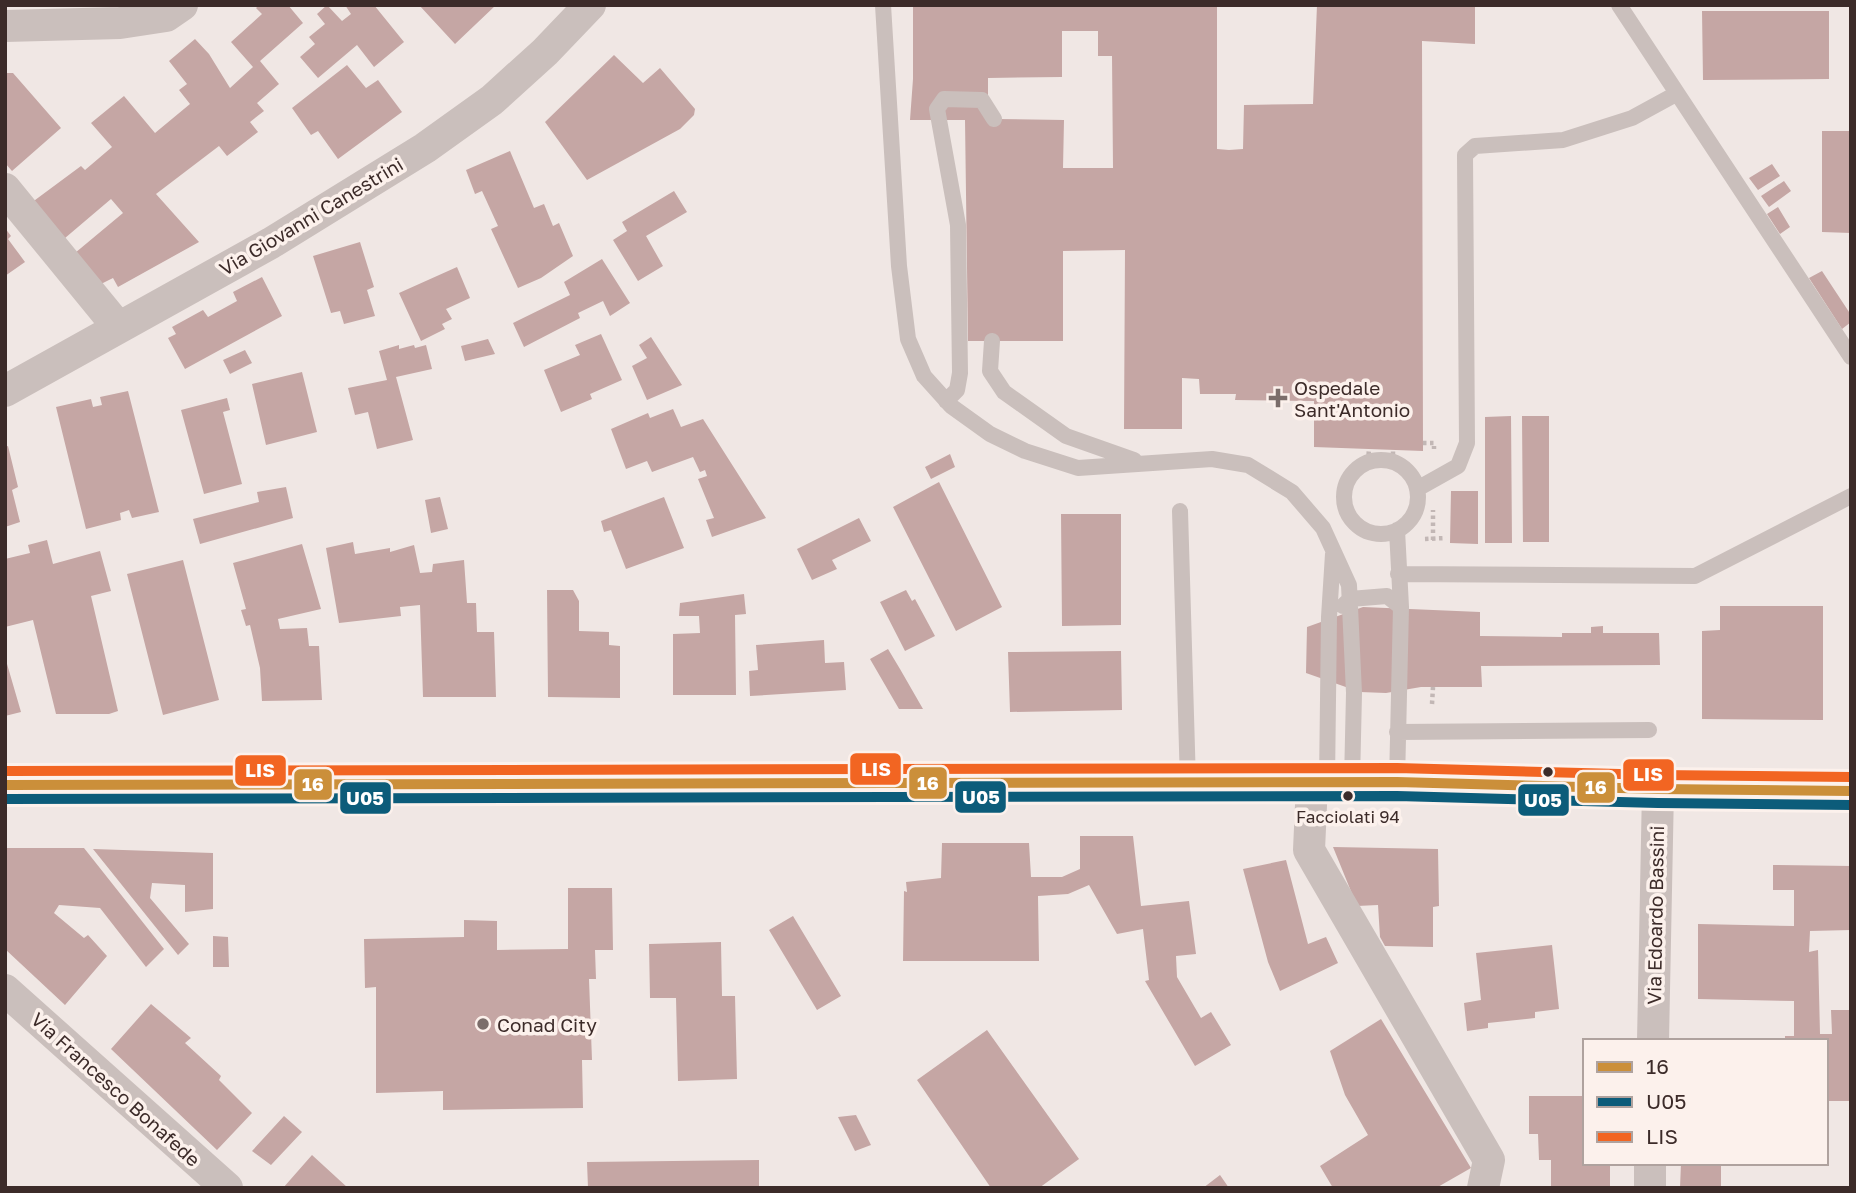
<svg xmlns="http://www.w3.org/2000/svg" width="1856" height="1193" viewBox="0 0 1856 1193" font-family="'Golos Text',sans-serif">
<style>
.building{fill:#c5a6a4;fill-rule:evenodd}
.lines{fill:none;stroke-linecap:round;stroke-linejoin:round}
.path{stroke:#c2b7b5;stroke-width:4.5;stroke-dasharray:3.5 3.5;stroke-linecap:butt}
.lane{stroke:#cabfbc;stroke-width:16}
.street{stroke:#cabfbc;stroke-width:32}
.secondary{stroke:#baafad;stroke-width:38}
.bus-1-casing{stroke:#fcf1ec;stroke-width:16}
.bus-2-casing{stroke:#fcf1ec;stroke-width:16}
.bus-3-casing{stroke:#fcf1ec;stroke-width:16}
.bus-1{stroke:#cb8f3a;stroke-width:10}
.bus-2{stroke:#0c5c7a;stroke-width:10}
.bus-3{stroke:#f26522;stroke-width:10}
.poi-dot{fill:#7b6d6a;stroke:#fcf1ec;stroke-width:2.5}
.bus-dot{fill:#3c2b29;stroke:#fcf1ec;stroke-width:2.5}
.labels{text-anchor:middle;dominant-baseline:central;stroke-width:7;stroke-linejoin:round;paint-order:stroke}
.bus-label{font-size:17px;fill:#3c2b29;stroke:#fcf1ec}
.street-label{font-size:19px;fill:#3c2b29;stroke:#fcf1ec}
.poi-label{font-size:19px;fill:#3c2b29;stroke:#fcf1ec;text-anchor:start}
.line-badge{stroke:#fcf1ec;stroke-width:2.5}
.badge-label{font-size:19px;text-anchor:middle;font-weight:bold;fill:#fff}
</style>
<rect width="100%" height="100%" fill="#f0e7e4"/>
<path class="building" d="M 259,5 L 288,5 L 303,23 L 260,61 L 279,84 L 257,103 L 264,111 L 250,122 L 258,132 L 227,156 L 219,146 L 156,194 L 199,242 L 118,287 L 113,278 L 101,284 L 75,253 L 123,213 L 111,199 L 58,244 L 27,206 L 81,166 L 85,170 L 112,147 L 91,123 L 124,96 L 155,133 L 190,104 L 179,90 L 187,84 L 169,61 L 195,39 L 209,54 L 230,88 L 253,67 L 231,42 L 262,14 L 256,8 Z
M 327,5 L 342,21 L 351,14 L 345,5 L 374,5 L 404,42 L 374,67 L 357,45 L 318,78 L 300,57 L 315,44 L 309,37 L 325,24 L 317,14 Z
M 419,5 L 496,5 L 455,44 Z
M 913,5 L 1217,5 L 1217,149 L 1229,150 L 1243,149 L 1244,105 L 1313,104 L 1317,5 L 1475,5 L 1475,44 L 1422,41 L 1423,451 L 1314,447 L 1314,401 L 1235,400 L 1236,394 L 1200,394 L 1199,379 L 1182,378 L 1182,429 L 1124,429 L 1125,250 L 1063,251 L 1063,341 L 968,341 L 965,120 L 910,120 L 913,79 ZM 1062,31 L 1098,31 L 1098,56 L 1112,56 L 1113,168 L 1063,168 L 1064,120 L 994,119 L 988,96 L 988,78 L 1062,77 Z
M 1702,11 L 1829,11 L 1829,79 L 1703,80 Z
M 614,55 L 643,83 L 660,68 L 695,109 L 694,115 L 680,129 L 587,180 L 545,122 Z
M 347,65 L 366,88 L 378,80 L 402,112 L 338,159 L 318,131 L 311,135 L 292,108 Z
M 5,73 L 13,73 L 61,128 L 12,171 L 5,163 Z
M 1822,131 L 1851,131 L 1851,233 L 1822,232 Z
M 510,151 L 534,208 L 544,204 L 553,226 L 559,223 L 573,256 L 541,278 L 518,288 L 491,229 L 498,226 L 482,191 L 475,194 L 466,170 Z
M 1772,164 L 1780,176 L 1758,190 L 1749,178 Z
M 1784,181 L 1791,191 L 1769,207 L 1761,196 Z
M 674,191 L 687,212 L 646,236 L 663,266 L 638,281 L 613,240 L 627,231 L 622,222 Z
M 1778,207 L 1790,227 L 1780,234 L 1767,214 Z
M 5,228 L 11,236 L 8,239 L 25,262 L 5,276 Z
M 360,242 L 374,287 L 367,290 L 375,316 L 344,324 L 340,311 L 331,313 L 313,256 Z
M 602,259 L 630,303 L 610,316 L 603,301 L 578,313 L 580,318 L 524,347 L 513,323 L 570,295 L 564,282 Z
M 457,267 L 470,298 L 446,309 L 452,319 L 442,324 L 445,329 L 421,341 L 399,293 Z
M 1822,271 L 1851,315 L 1851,322 L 1842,329 L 1809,278 Z
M 262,277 L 282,316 L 185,369 L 168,338 L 176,334 L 172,327 L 203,310 L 208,317 L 237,301 L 233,292 Z
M 601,334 L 622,380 L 590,394 L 592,399 L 561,412 L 544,370 L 580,355 L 575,345 Z
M 651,337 L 682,385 L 647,400 L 632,366 L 647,358 L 639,345 Z
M 488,339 L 495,354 L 465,361 L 461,346 Z
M 399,345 L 399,349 L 414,345 L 415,348 L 426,345 L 432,369 L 396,377 L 413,440 L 377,449 L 368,412 L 355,415 L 348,388 L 387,380 L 379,351 Z
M 245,350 L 252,363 L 230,374 L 223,360 Z
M 302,372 L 317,432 L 266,445 L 252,384 Z
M 128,391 L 159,512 L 132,518 L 129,510 L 120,513 L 121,520 L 86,529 L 56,407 L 91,399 L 93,407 L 102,405 L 100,397 Z
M 227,398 L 230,410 L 223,412 L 242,484 L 204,494 L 181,410 Z
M 673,409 L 681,427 L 703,419 L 766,518 L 712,537 L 706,520 L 714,518 L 698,479 L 707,476 L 705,470 L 700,472 L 693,457 L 652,472 L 647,461 L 626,469 L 611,429 L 648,413 L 650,418 Z
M 1511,416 L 1512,543 L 1485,543 L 1485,417 Z
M 1522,416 L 1549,416 L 1549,542 L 1523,542 Z
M 8,446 L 18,487 L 12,490 L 20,522 L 5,527 L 5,447 Z
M 950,454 L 955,467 L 931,479 L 925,467 Z
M 939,482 L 1002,607 L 956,631 L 893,507 Z
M 286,487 L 293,518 L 200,544 L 193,519 L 259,502 L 257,492 Z
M 1451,491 L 1478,491 L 1478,544 L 1450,543 Z
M 440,497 L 448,529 L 431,533 L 425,500 Z
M 664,497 L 684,548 L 626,569 L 611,530 L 604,532 L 601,521 Z
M 1061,514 L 1121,514 L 1121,625 L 1062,626 Z
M 859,518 L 871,541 L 832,560 L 837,569 L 812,580 L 797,549 Z
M 47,540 L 53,564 L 100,551 L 111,591 L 91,596 L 118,711 L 109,714 L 56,714 L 33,620 L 5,627 L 5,559 L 30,553 L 28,545 Z
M 353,542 L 355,554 L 390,548 L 390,552 L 414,545 L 420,573 L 432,572 L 433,564 L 464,560 L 467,603 L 476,603 L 477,632 L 494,632 L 496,697 L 423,697 L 420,605 L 400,607 L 401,616 L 339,623 L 326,548 Z
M 302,544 L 321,609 L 278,619 L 280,629 L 307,628 L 309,646 L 319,646 L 322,700 L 262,701 L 260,668 L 250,625 L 246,626 L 241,610 L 246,609 L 233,563 Z
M 183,560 L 219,700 L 163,715 L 127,574 Z
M 547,590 L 573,590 L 579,601 L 579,631 L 609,632 L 609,645 L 620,646 L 620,698 L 548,697 Z
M 906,590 L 912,601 L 915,599 L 935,636 L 905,651 L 880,602 Z
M 744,594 L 746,614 L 735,615 L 736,695 L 673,695 L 673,634 L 700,633 L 699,616 L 679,616 L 680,603 Z
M 1720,606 L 1823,606 L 1823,720 L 1702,719 L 1702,631 L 1720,630 Z
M 1363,607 L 1480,612 L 1480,636 L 1562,637 L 1562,633 L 1591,633 L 1591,627 L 1603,626 L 1603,633 L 1659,633 L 1660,665 L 1481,666 L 1482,687 L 1421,687 L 1386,693 L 1360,692 L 1306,673 L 1307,627 Z
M 824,640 L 825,663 L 844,662 L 846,690 L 750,696 L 749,671 L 758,670 L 756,645 Z
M 888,649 L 900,669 L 923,709 L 899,709 L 870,659 Z
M 1121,651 L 1122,710 L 1010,712 L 1008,652 Z
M 5,657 L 21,712 L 5,716 Z
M 1080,836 L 1133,836 L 1141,906 L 1189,901 L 1196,954 L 1176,956 L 1177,977 L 1201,1018 L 1211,1012 L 1231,1045 L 1195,1066 L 1145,981 L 1149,980 L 1143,929 L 1117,934 L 1089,885 L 1068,894 L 1038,896 L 1039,961 L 903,961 L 904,891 L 907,892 L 906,882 L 941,878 L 942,843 L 1029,843 L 1031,877 L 1062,877 L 1080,869 Z
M 1333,847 L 1438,849 L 1439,906 L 1433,907 L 1433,947 L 1385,946 L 1380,937 L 1378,905 L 1357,906 Z
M 5,848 L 84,848 L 164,949 L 146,967 L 100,908 L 59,905 L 54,913 L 84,938 L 88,935 L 107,956 L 65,1005 L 5,949 Z
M 93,849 L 213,853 L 213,909 L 185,912 L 185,885 L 152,883 L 150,898 L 189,944 L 178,955 Z
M 1286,860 L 1308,944 L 1326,937 L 1338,963 L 1280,991 L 1268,962 L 1243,869 Z
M 1773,865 L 1851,866 L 1851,930 L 1810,931 L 1809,952 L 1818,950 L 1820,1034 L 1832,1034 L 1831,1010 L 1851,1010 L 1851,1101 L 1826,1101 L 1826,1041 L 1785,1041 L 1785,1036 L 1794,1036 L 1794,1001 L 1698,999 L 1698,924 L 1794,926 L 1794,890 L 1773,890 Z
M 568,888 L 612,888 L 613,950 L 595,950 L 596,979 L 589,979 L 592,1060 L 582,1060 L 583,1108 L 443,1110 L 443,1091 L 376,1093 L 376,987 L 365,988 L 364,939 L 464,937 L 464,920 L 497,921 L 497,950 L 568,949 Z
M 793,916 L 841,996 L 817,1010 L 769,930 Z
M 213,936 L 228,937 L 229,967 L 213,967 Z
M 721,942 L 722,996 L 735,996 L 737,1079 L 678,1081 L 676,998 L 650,998 L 649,944 Z
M 1552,945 L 1559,1009 L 1535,1012 L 1535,1018 L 1488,1023 L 1488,1028 L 1467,1031 L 1464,1003 L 1481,1000 L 1476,953 Z
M 151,1004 L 191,1038 L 185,1043 L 221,1076 L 219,1080 L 252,1113 L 217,1150 L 111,1049 Z
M 1381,1019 L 1471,1168 L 1436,1188 L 1333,1188 L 1320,1166 L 1368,1135 L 1345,1095 L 1330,1051 Z
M 987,1030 L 1079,1159 L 1039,1188 L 991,1188 L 917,1080 Z
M 1706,1038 L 1740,1038 L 1740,1041 L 1706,1041 Z
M 1529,1096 L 1585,1096 L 1585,1163 L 1610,1163 L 1610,1188 L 1551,1188 L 1551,1160 L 1539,1160 L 1538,1134 L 1529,1134 Z
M 856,1115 L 871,1145 L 855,1151 L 838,1117 Z
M 284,1116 L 302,1132 L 271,1165 L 252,1151 Z
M 312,1155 L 348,1188 L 283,1188 Z
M 759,1160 L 759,1188 L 588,1188 L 587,1162 Z
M 1681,1163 L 1721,1163 L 1721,1187 L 1680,1188 Z
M 1220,1175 L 1229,1188 L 1203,1188 Z"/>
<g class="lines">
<path class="path" d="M 1423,443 L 1434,443 L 1434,449
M 1368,462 L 1369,449
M 1393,462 L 1393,450
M 1425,539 L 1446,538
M 1433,540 L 1433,510
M 1432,704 L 1433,687"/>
<path class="lane" d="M 883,5 L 899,266 L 908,339 L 924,376 L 951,406 L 990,434 L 1025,451 L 1078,468 L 1212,459 L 1248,465 L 1292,492 L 1323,528 L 1349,585 L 1354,693 L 1352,782
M 1619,5 L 1851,357
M 992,341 L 990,371 L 1004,392 L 1066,436 L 1134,460
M 946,401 L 957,390 L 960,373 L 958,225 L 937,109 L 944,99 L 982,100 L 994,119
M1344 497a37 37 0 1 1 74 0a37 37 0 1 1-74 0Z
M 1417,489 L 1458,466 L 1467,443 L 1465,155 L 1475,146 L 1563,140 L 1632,118 L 1676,94
M 1180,511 L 1188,783
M 1398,574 L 1695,576 L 1851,496
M 1343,606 L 1350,599 L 1387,596 L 1401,607
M 1397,732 L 1649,730
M 1397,782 L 1401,607 L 1397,530
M 1327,783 L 1329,617 L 1333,554"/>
<path class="street" d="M 5,26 L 120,23 L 166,16 L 182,5
M 5,189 L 118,327
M 5,391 L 271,243 L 425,148 L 492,100 L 545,52 L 590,5
M 1312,783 L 1309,850 L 1489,1160 L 1483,1188
M 5,990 L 227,1188
M 1653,1041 L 1658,789
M 1650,1188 L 1650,1163"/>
<path class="secondary" d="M 5,785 L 1397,782 L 1658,789 L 1851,791"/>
<g class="bus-1-casing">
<path id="bus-1" d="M 5,785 L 1397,782 L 1658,789 L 1851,791"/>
</g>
<g class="bus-2-casing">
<path id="bus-2" d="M 5,799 L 1397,796 L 1658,803 L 1851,805"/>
</g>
<g class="bus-3-casing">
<path id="bus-3" d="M 5,771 L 1397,768 L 1658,775 L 1851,777"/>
</g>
<use href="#bus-1" class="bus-1"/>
<use href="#bus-2" class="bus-2"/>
<use href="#bus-3" class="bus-3"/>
</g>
<g class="poi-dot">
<path d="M1274.5 387.5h7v7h7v7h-7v7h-7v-7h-7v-7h7z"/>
<circle cx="483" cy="1024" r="7"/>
</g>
<g class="bus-dot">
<circle cx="1548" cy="772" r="6"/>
<circle cx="1348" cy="796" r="6"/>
</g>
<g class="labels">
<g class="bus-label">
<text x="1348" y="816">Facciolati 94</text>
</g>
<g class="street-label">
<text transform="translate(311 216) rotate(-31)">Via Giovanni Canestrini</text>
<text transform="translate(1655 915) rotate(-89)">Via Edoardo Bassini</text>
<text transform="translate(116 1089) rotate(42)">Via Francesco Bonafede</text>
</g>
<g class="poi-label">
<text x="1294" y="387">Ospedale<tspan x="1294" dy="22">Sant'Antonio</tspan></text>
<text x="497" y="1024">Conad City</text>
</g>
</g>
<g class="line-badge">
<rect x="849" y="752" width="53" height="34" rx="7" fill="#f26522"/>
<rect x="234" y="754" width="53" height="33" rx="7" fill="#f26522"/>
<rect x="1622" y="758" width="53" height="34" rx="7" fill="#f26522"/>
<rect x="908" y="766" width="40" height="34" rx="7" fill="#cb8f3a"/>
<rect x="293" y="768" width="40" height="33" rx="7" fill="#cb8f3a"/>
<rect x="1576" y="771" width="40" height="33" rx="7" fill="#cb8f3a"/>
<rect x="954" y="780" width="53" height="34" rx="7" fill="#0c5c7a"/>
<rect x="339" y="781" width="53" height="34" rx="7" fill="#0c5c7a"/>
<rect x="1517" y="783" width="53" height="34" rx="7" fill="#0c5c7a"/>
</g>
<g class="badge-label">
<text x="876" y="776">LIS</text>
<text x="260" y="777">LIS</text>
<text x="1648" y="781">LIS</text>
<text x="928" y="790">16</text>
<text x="313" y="791">16</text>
<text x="1596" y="794">16</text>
<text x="981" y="804">U05</text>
<text x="365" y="805">U05</text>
<text x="1543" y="807">U05</text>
</g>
<rect width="1856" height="1193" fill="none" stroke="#3c2b29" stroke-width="14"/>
<rect x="1583" y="1039" width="245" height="126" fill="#fcf1ec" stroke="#afa29e" stroke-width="2"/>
<rect x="1597" y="1062" width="35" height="10" fill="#cb8f3a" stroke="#afa29e" stroke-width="2"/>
<text x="1646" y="1074" font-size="21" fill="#3c2b29">16</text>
<rect x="1597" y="1097" width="35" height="10" fill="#0c5c7a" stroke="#afa29e" stroke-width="2"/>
<text x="1646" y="1109" font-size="21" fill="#3c2b29">U05</text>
<rect x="1597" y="1132" width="35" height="10" fill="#f26522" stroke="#afa29e" stroke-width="2"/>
<text x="1646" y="1144" font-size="21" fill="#3c2b29">LIS</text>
</svg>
